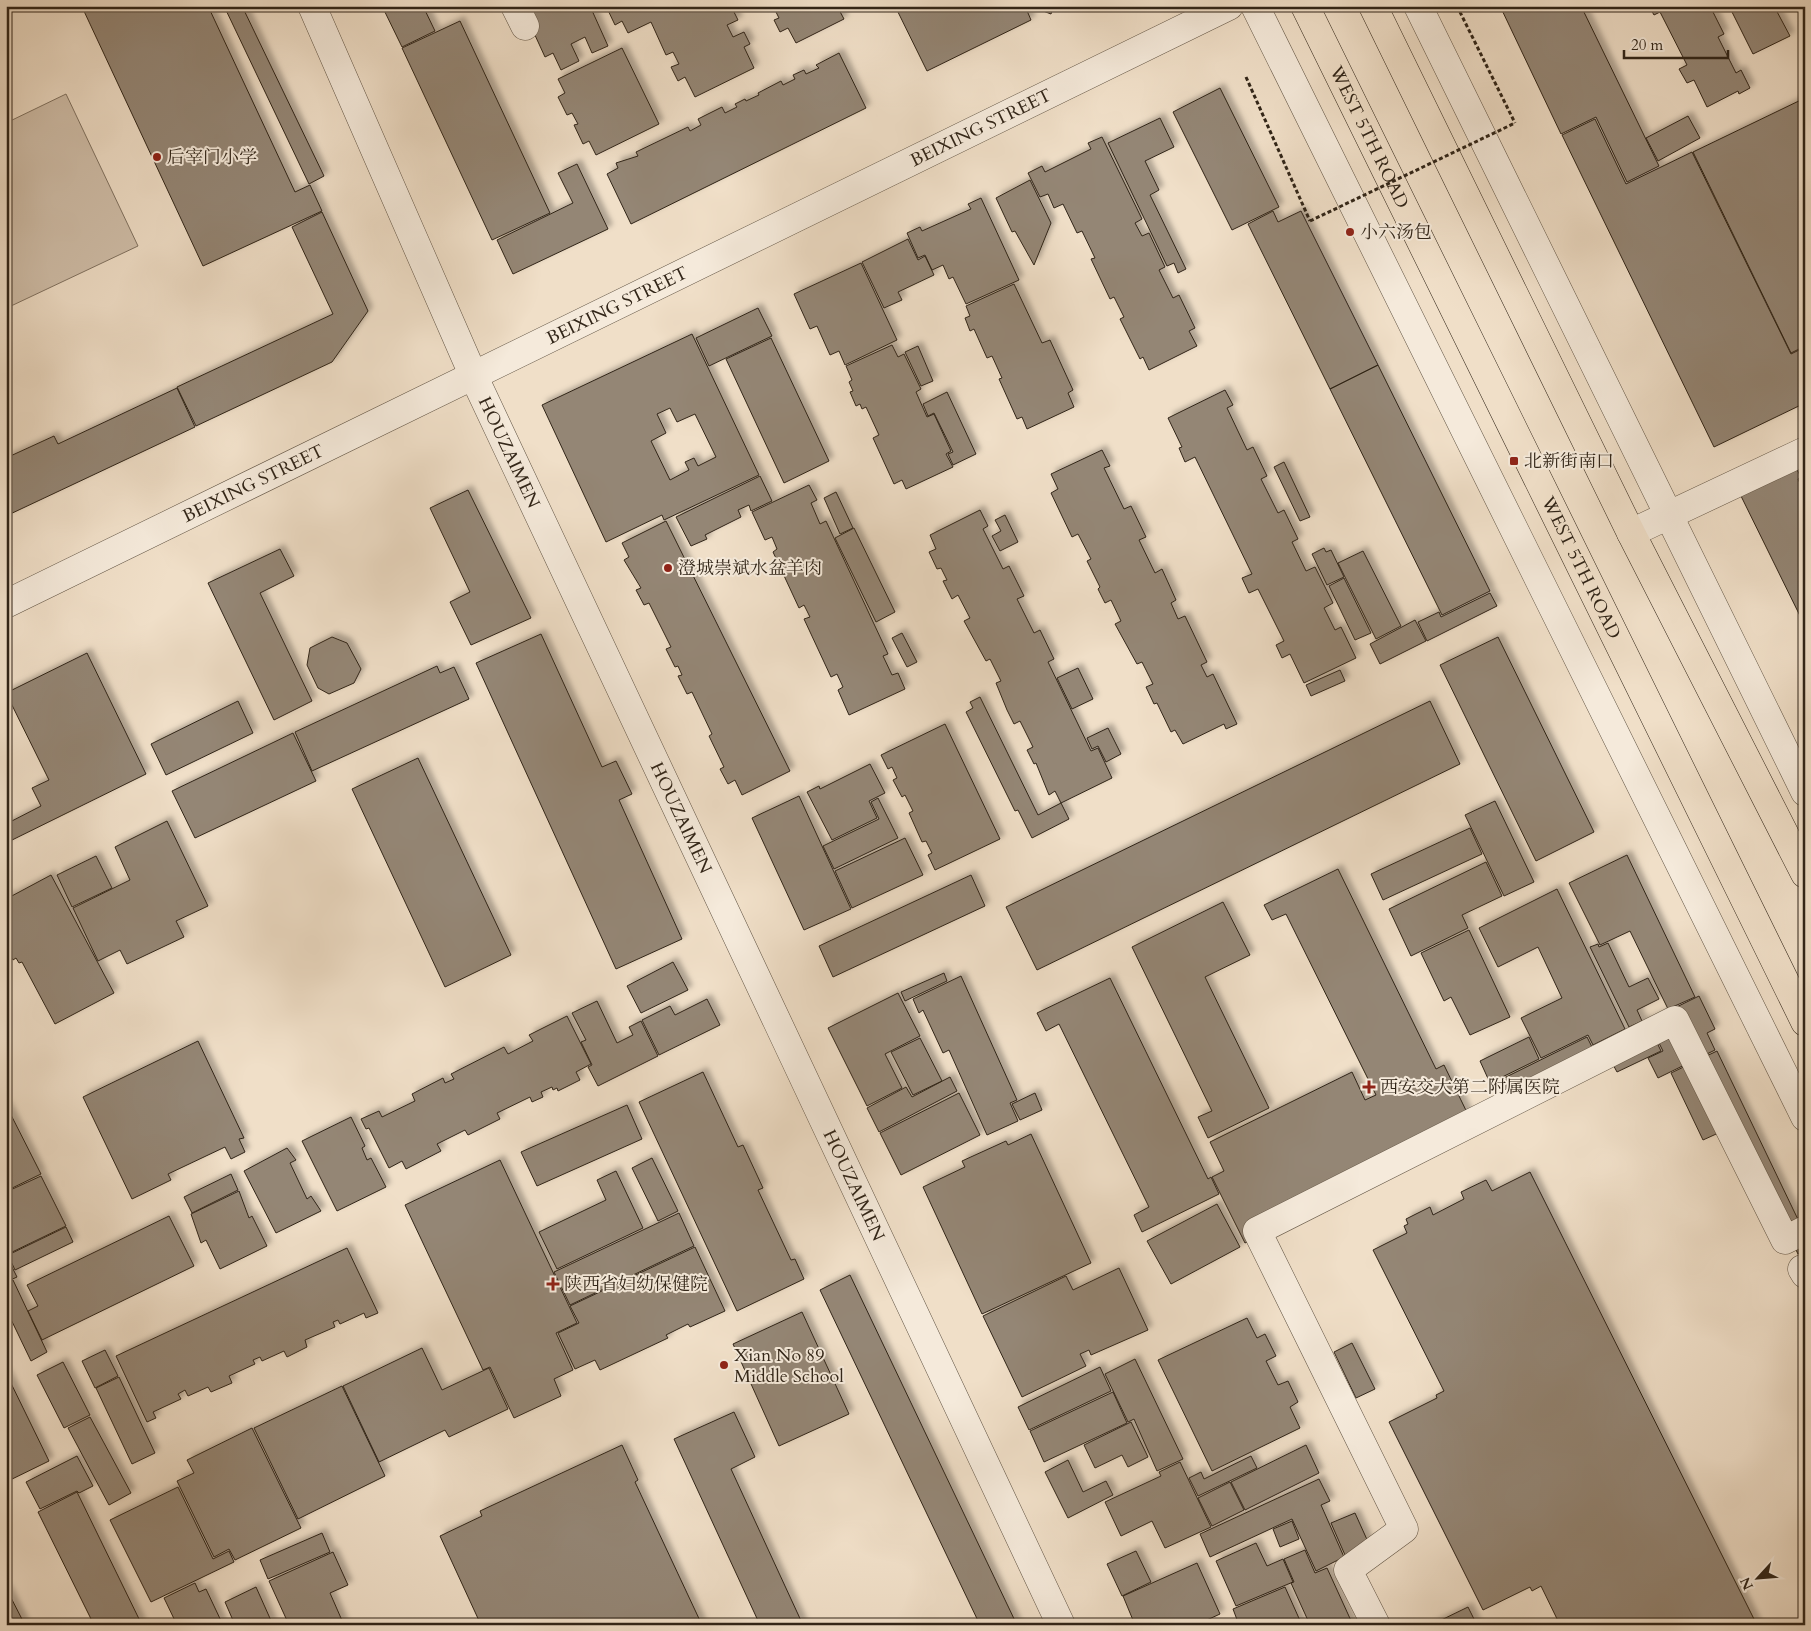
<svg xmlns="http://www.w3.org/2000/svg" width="1811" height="1631" viewBox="0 0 1811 1631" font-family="Cardo,'Noto Serif SC',serif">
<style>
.green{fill:#d0bfaa;stroke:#807261}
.building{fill:#948674;stroke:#312518;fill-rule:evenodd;filter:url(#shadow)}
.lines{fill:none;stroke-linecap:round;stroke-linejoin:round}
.minor-casing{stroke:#615444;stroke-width:29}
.major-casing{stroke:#312518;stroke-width:29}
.path{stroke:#312518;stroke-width:3;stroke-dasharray:4 2.5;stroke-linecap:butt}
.minor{stroke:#f5eadb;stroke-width:28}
.major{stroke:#f0dfc8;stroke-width:28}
.path-bridge{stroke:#312518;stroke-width:3;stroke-dasharray:4 2.5;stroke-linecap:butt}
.poi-dot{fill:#8f2418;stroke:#f5eadb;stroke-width:2}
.labels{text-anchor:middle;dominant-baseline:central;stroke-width:4;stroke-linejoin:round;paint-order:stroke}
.street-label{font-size:18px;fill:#312518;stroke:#f5eadb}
.poi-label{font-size:18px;fill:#312518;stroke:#f5eadb;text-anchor:start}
</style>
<defs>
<filter id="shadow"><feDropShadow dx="4.5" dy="-4.5" stdDeviation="2.5" flood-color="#0004"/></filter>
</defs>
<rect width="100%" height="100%" fill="#f0dfc8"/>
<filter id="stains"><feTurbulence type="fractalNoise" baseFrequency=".004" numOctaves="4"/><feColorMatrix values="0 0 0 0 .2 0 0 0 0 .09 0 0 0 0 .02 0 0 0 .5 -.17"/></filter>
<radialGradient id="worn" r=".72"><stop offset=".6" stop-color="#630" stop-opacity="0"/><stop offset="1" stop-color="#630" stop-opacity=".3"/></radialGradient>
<path class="green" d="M 66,94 L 138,246 L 11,306 L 6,297 L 6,123 Z"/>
<path class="building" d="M 90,6 L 208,6 L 295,192 L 310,185 L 322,211 L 203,266 L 83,9 Z
M 224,6 L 242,6 L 324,176 L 309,184 Z
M 382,6 L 423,6 L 435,31 L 402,47 Z
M 528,6 L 590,6 L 608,46 L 592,53 L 585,37 L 571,44 L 579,61 L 561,70 L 553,53 L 545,57 L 523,9 Z
M 606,6 L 670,6 L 672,11 L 681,6 L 724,6 L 726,11 L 732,8 L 738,20 L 727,25 L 733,37 L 744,32 L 750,44 L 744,47 L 754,68 L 695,97 L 685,77 L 678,81 L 671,67 L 679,64 L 673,52 L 666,55 L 651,22 L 628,33 L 622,21 L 615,25 Z
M 773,6 L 837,6 L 844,19 L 796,43 L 788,28 L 780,32 L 774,20 L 779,18 Z
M 895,6 L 1025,6 L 1031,20 L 927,71 Z
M 1030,6 L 1054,6 L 1051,14 Z
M 1500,6 L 1581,6 L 1659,166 L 1627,182 L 1596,117 L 1561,134 Z
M 1649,6 L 1710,6 L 1724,34 L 1718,37 L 1736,73 L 1741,70 L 1750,88 L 1739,94 L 1738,91 L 1707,107 L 1694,80 L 1687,83 L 1679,69 L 1687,65 L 1660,12 L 1654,15 Z
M 1729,6 L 1774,6 L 1790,36 L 1753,54 Z
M 460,21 L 550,213 L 492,240 L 402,48 Z
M 622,48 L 659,124 L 596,155 L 589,141 L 583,144 L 574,125 L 578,124 L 572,113 L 567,115 L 558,97 L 565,93 L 558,79 Z
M 839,53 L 866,108 L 631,224 L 607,174 L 618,168 L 616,163 L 638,156 L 636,152 L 688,127 L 690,131 L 701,125 L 698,119 L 722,107 L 725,113 L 737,107 L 735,104 L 745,99 L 746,101 L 759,95 L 758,93 L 781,81 L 783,85 L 795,79 L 793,75 L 804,70 L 806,74 L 819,68 L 816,65 Z
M 1220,88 L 1279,207 L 1232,230 L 1173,112 Z
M 1805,98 L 1805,346 L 1791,353 L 1693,152 Z
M 1688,116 L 1700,138 L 1658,161 L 1646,138 Z
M 1160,118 L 1174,147 L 1145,161 L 1159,190 L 1150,195 L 1186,269 L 1178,273 L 1174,263 L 1167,266 L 1108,143 Z
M 1595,119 L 1626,184 L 1692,152 L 1791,354 L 1805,347 L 1805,403 L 1714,447 L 1562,135 Z
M 1102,137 L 1142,219 L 1135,223 L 1142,236 L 1149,233 L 1165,267 L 1159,270 L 1173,298 L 1179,295 L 1195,328 L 1189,331 L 1197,346 L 1149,370 L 1143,357 L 1140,359 L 1120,319 L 1124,317 L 1114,297 L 1110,299 L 1091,259 L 1095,258 L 1082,231 L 1077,233 L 1063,204 L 1054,208 L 1048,194 L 1040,197 L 1028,173 L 1042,166 L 1045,172 L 1091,149 L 1088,143 Z
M 577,164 L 608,229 L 513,274 L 497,240 L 573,203 L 558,173 Z
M 1030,180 L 1051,223 L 1034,265 L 1015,231 L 1012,232 L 996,198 Z
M 981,198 L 1019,280 L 966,304 L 953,277 L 949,279 L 943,265 L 932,270 L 925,255 L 918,258 L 907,233 L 920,227 L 922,231 L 971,209 L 968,204 Z
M 1273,211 L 1278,222 L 1301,211 L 1378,365 L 1330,389 L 1248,224 Z
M 322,212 L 368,311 L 332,362 L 196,426 L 177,387 L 333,314 L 292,227 Z
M 908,239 L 918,260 L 925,256 L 934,275 L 898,292 L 902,300 L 884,308 L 862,262 Z
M 861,263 L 897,340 L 845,365 L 839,351 L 830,355 L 817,326 L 810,329 L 794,294 Z
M 1014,284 L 1042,343 L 1050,340 L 1073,390 L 1068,393 L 1074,407 L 1027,429 L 1022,417 L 1017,419 L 999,379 L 1002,378 L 992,356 L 987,358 L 974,329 L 970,331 L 965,318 L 970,316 L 966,306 Z
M 758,308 L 772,336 L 709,366 L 696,338 Z
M 692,334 L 759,475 L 664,520 L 662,515 L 606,542 L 542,405 ZM 670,408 L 677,422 L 695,414 L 716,457 L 698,466 L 694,458 L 685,462 L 689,470 L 670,480 L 651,441 L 666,433 L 657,414 Z
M 771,338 L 829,461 L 784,483 L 726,359 Z
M 892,345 L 898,357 L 904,354 L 921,389 L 916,392 L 927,417 L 934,414 L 951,451 L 946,454 L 953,467 L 906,489 L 902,480 L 894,484 L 873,438 L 879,435 L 866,407 L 862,409 L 860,404 L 856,406 L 850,392 L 853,391 L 849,382 L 852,380 L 846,366 Z
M 918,346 L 933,381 L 921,386 L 905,352 Z
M 1378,365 L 1490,591 L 1442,615 L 1330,389 Z
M 177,388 L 195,427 L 6,516 L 6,458 L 54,436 L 58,444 Z
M 1225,390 L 1233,405 L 1227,408 L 1247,450 L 1253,447 L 1267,476 L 1261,479 L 1278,513 L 1284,510 L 1298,539 L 1292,542 L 1306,571 L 1315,567 L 1333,603 L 1324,608 L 1335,630 L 1341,627 L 1356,658 L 1304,683 L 1290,654 L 1282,658 L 1276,645 L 1284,641 L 1258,589 L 1249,593 L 1242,578 L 1252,574 L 1195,457 L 1185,462 L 1179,448 L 1182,447 L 1168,418 Z
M 947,392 L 976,454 L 953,465 L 948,454 L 953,452 L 934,413 L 928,416 L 923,404 Z
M 1102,450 L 1110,466 L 1104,468 L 1124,509 L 1131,506 L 1146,537 L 1139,540 L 1155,573 L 1162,569 L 1176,600 L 1171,603 L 1178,619 L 1185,616 L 1207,662 L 1201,665 L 1207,677 L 1213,674 L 1237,724 L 1226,729 L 1224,724 L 1183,744 L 1175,730 L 1171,732 L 1157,703 L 1154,704 L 1146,687 L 1153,684 L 1142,662 L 1137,664 L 1115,624 L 1121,621 L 1111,600 L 1105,603 L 1098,589 L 1100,587 L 1087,561 L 1091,559 L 1078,534 L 1072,537 L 1051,493 L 1058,489 L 1051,474 Z
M 1284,462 L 1310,517 L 1300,521 L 1274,467 Z
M 1795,466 L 1801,477 L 1798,479 L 1803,490 L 1805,489 L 1805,626 L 1740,494 Z
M 760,476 L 772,501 L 751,511 L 749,505 L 738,510 L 741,517 L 705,535 L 707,539 L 691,546 L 676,517 Z
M 809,485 L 817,500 L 811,503 L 820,524 L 826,521 L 888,654 L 883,656 L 892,675 L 898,673 L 905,689 L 849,715 L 838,690 L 843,687 L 837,674 L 831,677 L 804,619 L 810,617 L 804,605 L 799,608 L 773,552 L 777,549 L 772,537 L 765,540 L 752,512 Z
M 468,490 L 531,618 L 471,645 L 450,602 L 470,592 L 430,508 Z
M 836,492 L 853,528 L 840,534 L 824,498 Z
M 980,510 L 988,526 L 983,529 L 1003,569 L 1009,566 L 1024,596 L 1017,599 L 1034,633 L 1040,630 L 1054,659 L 1048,662 L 1091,751 L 1098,748 L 1112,778 L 1061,803 L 1055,791 L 1049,795 L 1036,763 L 1034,764 L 1027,750 L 1033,747 L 1020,721 L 1014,724 L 1007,710 L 996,683 L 1001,681 L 990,659 L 986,661 L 964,621 L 970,618 L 958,595 L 952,599 L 943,581 L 947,580 L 941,568 L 937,569 L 929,552 L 936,549 L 930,535 Z
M 1005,515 L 1018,542 L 1000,551 L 992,536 L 1001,531 L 995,520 Z
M 666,521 L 790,771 L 742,795 L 735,780 L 728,784 L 720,769 L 724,767 L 709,736 L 712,734 L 692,692 L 687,694 L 678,676 L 682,675 L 678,666 L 675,667 L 666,649 L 671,647 L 649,603 L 644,605 L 636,590 L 641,588 L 624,560 L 629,557 L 622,543 Z
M 854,528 L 895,612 L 876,622 L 835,538 Z
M 1324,548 L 1326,552 L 1331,550 L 1344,577 L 1327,585 L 1312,554 Z
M 280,549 L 294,576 L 260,593 L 312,701 L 274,720 L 208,583 Z
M 1363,551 L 1401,626 L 1376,639 L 1338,563 Z
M 1344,578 L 1371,633 L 1355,640 L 1329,586 Z
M 1490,593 L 1497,606 L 1427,641 L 1418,622 L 1439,612 L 1441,617 Z
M 1415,620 L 1426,641 L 1380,664 L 1370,644 Z
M 902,633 L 917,662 L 907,667 L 892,638 Z
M 541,634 L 602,767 L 616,761 L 632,794 L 619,800 L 682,939 L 616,969 L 476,663 Z
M 332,637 L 347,643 L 361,669 L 354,683 L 329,694 L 318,688 L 307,665 L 310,648 Z
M 1498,637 L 1594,832 L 1536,861 L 1440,665 Z
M 87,653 L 146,774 L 6,843 L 6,824 L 41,806 L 32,788 L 49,780 L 6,693 Z
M 437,666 L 440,673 L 454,667 L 469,699 L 312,771 L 295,732 Z
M 1078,668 L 1093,699 L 1072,709 L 1057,678 Z
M 1340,670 L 1345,681 L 1311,696 L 1306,685 Z
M 980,697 L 1038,815 L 1061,803 L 1069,819 L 1032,838 L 1018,810 L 1015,811 L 966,712 L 973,708 L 970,702 Z
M 238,701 L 253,733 L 166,775 L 151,744 Z
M 1430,701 L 1460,764 L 1037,970 L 1006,907 Z
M 945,724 L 1000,839 L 935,870 L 928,855 L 932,853 L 926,841 L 922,842 L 909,813 L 913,811 L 905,795 L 902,797 L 893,780 L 897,778 L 892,767 L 888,769 L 881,755 Z
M 1108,728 L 1121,754 L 1106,762 L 1098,746 L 1092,749 L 1087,738 Z
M 293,733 L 316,781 L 195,838 L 172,791 Z
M 418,758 L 511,955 L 445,987 L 352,789 Z
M 870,764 L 885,793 L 869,801 L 877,818 L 832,840 L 807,792 L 819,786 L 820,789 Z
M 799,796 L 851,909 L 804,930 L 752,818 Z
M 878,798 L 898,838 L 834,869 L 823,846 L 879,819 L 871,802 Z
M 1495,801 L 1534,882 L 1504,896 L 1465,815 Z
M 167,821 L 208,906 L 176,921 L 184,937 L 127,964 L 120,950 L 98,961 L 73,908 L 130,880 L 115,847 Z
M 1470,828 L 1482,854 L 1383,900 L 1371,874 Z
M 905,838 L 923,875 L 852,908 L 835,871 Z
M 1627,855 L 1695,997 L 1668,1009 L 1630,931 L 1600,945 L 1569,883 Z
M 96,856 L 112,888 L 72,907 L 57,875 Z
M 1486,862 L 1502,896 L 1462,915 L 1468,928 L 1411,956 L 1389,909 Z
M 1338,869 L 1436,1069 L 1444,1065 L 1475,1129 L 1245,1243 L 1212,1177 L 1224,1171 L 1210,1142 L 1352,1072 L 1365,1100 L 1376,1095 L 1286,914 L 1272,920 L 1264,905 Z
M 51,875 L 114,993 L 55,1024 L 22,962 L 19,963 L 16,958 L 13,960 L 6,948 L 6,942 L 11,939 L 6,929 L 6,894 L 8,898 Z
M 971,875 L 985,906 L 833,977 L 819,946 Z
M 1557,889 L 1625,1029 L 1593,1045 L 1588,1035 L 1541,1058 L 1521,1018 L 1562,998 L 1538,947 L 1498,967 L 1479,928 Z
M 1223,902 L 1250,955 L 1205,977 L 1269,1108 L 1208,1138 L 1198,1117 L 1212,1111 L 1132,947 Z
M 1469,930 L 1510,1017 L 1470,1035 L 1451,997 L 1444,1001 L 1421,953 Z
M 1608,943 L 1629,987 L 1648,978 L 1659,999 L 1637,1010 L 1642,1021 L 1629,1027 L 1590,947 L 1598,944 L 1599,947 Z
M 673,962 L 688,990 L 641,1013 L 627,986 Z
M 944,973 L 947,981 L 905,1001 L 901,992 Z
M 961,976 L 1017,1100 L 1010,1103 L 1018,1121 L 987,1135 L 949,1050 L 943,1053 L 923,1010 L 919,1013 L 913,999 Z
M 1110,978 L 1208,1179 L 1211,1177 L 1219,1194 L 1142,1232 L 1134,1215 L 1149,1207 L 1059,1024 L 1046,1031 L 1037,1013 Z
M 898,993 L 920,1036 L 885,1054 L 902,1088 L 867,1106 L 828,1028 Z
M 1699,996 L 1715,1029 L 1707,1033 L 1715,1050 L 1658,1078 L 1648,1058 L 1663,1051 L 1648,1021 Z
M 707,999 L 720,1025 L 659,1055 L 642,1020 L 670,1006 L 675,1015 Z
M 597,1001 L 617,1043 L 633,1035 L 629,1027 L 641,1021 L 658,1056 L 598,1086 L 588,1067 L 592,1065 L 581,1042 L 586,1040 L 572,1013 Z
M 567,1016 L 591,1064 L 576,1072 L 580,1080 L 558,1091 L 557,1088 L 553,1090 L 552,1087 L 541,1092 L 543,1097 L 532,1102 L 530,1097 L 497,1113 L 500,1119 L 468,1135 L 465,1130 L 437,1144 L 441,1151 L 406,1169 L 402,1161 L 389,1168 L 369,1128 L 366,1129 L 361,1119 L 379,1111 L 382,1117 L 415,1101 L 412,1094 L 443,1078 L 445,1083 L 454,1079 L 451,1074 L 504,1047 L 508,1054 L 533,1041 L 529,1035 Z
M 1646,1020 L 1661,1051 L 1617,1072 L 1610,1059 L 1506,1092 L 1500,1080 L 1587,1037 L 1592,1047 Z
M 1529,1037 L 1539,1059 L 1490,1083 L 1480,1061 Z
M 920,1038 L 942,1081 L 913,1095 L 891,1052 Z
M 198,1041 L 244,1138 L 239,1139 L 245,1152 L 231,1159 L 225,1147 L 168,1174 L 171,1180 L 132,1199 L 83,1097 Z
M 1717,1051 L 1805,1234 L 1805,1250 L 1798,1254 L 1736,1125 L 1703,1140 L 1671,1073 Z
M 703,1072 L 738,1147 L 743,1145 L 763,1188 L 758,1190 L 791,1260 L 795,1259 L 804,1279 L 737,1311 L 639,1102 Z
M 950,1077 L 957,1091 L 879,1132 L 867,1108 L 906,1087 L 912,1097 Z
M 959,1093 L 980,1135 L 901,1175 L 880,1133 Z
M 1035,1093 L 1042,1110 L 1020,1120 L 1012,1104 Z
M 6,1105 L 41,1174 L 6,1191 Z
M 627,1105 L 642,1139 L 537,1186 L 521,1152 Z
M 351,1117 L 365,1146 L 362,1148 L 367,1160 L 371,1158 L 386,1187 L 337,1211 L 302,1141 Z
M 1031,1134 L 1091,1263 L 982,1314 L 923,1187 L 965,1167 L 962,1161 L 1006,1141 L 1008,1145 Z
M 287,1148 L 296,1160 L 290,1163 L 307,1199 L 311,1196 L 321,1211 L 276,1233 L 244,1171 Z
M 652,1158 L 678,1211 L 658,1221 L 632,1168 Z
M 500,1160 L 577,1323 L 556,1333 L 573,1370 L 554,1379 L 561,1396 L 514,1418 L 490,1367 L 483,1370 L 405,1205 Z
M 616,1171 L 643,1228 L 557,1269 L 539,1232 L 606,1200 L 597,1180 Z
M 1530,1172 L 1757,1625 L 1560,1625 L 1541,1586 L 1532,1591 L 1530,1587 L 1483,1610 L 1389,1422 L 1437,1398 L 1436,1395 L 1444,1391 L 1373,1250 L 1407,1233 L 1404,1226 L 1408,1224 L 1406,1219 L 1430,1207 L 1433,1215 L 1464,1199 L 1461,1192 L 1486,1180 L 1492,1191 Z
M 231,1174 L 238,1190 L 192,1213 L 184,1197 Z
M 41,1176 L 66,1226 L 8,1254 L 6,1192 Z
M 239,1191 L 249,1218 L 252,1216 L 267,1246 L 220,1269 L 206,1240 L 201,1243 L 191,1214 Z
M 1217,1204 L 1240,1247 L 1171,1284 L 1147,1241 Z
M 679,1213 L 694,1246 L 570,1305 L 554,1272 Z
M 169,1216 L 194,1266 L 42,1340 L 28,1311 L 38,1306 L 27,1285 Z
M 66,1227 L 73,1242 L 15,1270 L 8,1255 Z
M 695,1247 L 725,1311 L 690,1327 L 688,1324 L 666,1335 L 668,1338 L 600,1370 L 595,1360 L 575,1369 L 558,1333 L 579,1323 L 570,1306 Z
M 347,1248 L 378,1313 L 366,1318 L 364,1313 L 340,1324 L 338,1320 L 333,1322 L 335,1327 L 305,1340 L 307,1347 L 287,1357 L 284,1351 L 262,1361 L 260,1357 L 253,1360 L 255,1364 L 229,1376 L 232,1383 L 211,1392 L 208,1387 L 188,1396 L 185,1390 L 178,1394 L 181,1399 L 153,1412 L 156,1418 L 147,1422 L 116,1356 Z
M 6,1255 L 17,1277 L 6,1282 Z
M 1119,1268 L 1148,1330 L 1091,1355 L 1089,1350 L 1080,1354 L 1086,1366 L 1022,1397 L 983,1316 L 1066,1276 L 1073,1290 Z
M 850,1275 L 1017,1625 L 980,1625 L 820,1290 Z
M 13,1280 L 47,1352 L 31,1361 L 6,1309 L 6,1283 Z
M 802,1312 L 849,1414 L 779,1446 L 733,1344 Z
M 1247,1318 L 1257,1338 L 1265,1334 L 1276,1356 L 1266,1361 L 1278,1385 L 1288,1381 L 1298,1402 L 1290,1407 L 1300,1428 L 1212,1471 L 1158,1360 Z
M 1352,1343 L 1375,1389 L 1356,1398 L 1334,1352 Z
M 422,1348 L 442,1390 L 489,1368 L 508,1409 L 449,1437 L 445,1430 L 379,1462 L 343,1386 Z
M 105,1350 L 118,1376 L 95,1388 L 82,1361 Z
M 1135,1359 L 1183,1459 L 1157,1471 L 1134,1419 L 1128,1422 L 1105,1374 Z
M 63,1362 L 90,1415 L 64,1428 L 37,1375 Z
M 1100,1367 L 1111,1391 L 1029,1430 L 1018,1407 Z
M 6,1373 L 49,1461 L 6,1482 Z
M 119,1377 L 155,1453 L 132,1464 L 96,1388 Z
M 342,1386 L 385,1476 L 298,1519 L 254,1428 Z
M 1113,1392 L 1127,1423 L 1044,1462 L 1030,1431 Z
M 734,1412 L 755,1457 L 731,1469 L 803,1625 L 760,1625 L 674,1439 Z
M 90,1417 L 131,1493 L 109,1505 L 68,1428 Z
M 1131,1422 L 1148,1457 L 1128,1467 L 1122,1455 L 1095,1468 L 1084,1445 Z
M 252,1428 L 301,1528 L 235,1560 L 229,1549 L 214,1557 L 177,1481 L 194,1473 L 187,1460 Z
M 622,1445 L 638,1480 L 635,1482 L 702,1625 L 481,1625 L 440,1536 L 482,1516 L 480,1511 Z
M 1306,1445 L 1319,1473 L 1245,1510 L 1231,1482 Z
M 77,1456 L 93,1486 L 79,1493 L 77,1491 L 40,1509 L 26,1482 Z
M 1251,1456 L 1257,1468 L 1198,1496 L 1189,1478 L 1201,1472 L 1204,1479 Z
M 1068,1460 L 1083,1492 L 1106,1481 L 1113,1495 L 1068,1518 L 1045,1472 Z
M 1180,1462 L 1211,1527 L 1165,1548 L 1152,1521 L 1121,1536 L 1105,1502 L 1161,1476 L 1159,1472 Z
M 1319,1479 L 1330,1501 L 1321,1505 L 1344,1557 L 1316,1571 L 1292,1519 L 1210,1557 L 1200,1534 Z
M 1230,1482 L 1244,1510 L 1212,1526 L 1198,1498 Z
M 178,1487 L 213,1559 L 229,1551 L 234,1562 L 151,1602 L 110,1520 Z
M 77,1492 L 142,1625 L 94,1625 L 38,1512 Z
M 1355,1513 L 1369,1544 L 1345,1555 L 1331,1523 Z
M 1292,1521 L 1299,1539 L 1280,1547 L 1273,1529 Z
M 322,1533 L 330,1552 L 268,1579 L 260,1560 Z
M 1256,1543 L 1267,1566 L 1283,1559 L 1293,1582 L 1236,1606 L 1216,1561 Z
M 1305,1550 L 1315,1573 L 1327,1568 L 1353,1625 L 1310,1625 L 1291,1583 L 1294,1582 L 1284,1559 Z
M 1136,1551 L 1151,1582 L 1122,1596 L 1107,1564 Z
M 333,1552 L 348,1585 L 330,1593 L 344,1625 L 289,1625 L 269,1581 Z
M 1197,1563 L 1220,1614 L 1196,1625 L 1135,1625 L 1123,1596 Z
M 195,1583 L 199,1592 L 206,1589 L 223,1625 L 177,1625 L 164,1598 Z
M 256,1587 L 273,1625 L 235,1625 L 225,1602 Z
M 1285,1587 L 1302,1625 L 1239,1625 L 1233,1609 Z
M 6,1588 L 25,1625 L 6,1625 Z
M 1468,1607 L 1477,1625 L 1431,1625 Z"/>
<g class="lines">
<g class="minor-casing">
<g id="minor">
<path id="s1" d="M 312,6 L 474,377 L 1061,1625"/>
<path d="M 515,6 L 525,26"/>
<path d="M 1255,6 L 1805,1117"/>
<path d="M 1418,6 L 1805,792"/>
<path d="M 1631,533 L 1805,451"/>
<path id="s2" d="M 6,604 L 1229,6"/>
<path d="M 1805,1268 L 1802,1269 L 1805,1274"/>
<path d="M 1376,1625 L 1348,1570 L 1404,1529 L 1257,1231 L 1675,1020 L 1785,1240 L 1805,1230"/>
</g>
</g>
<g class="major-casing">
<g id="major">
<path id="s3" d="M 1305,6 L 1805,1022"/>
<path d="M 1373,6 L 1631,533 L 1805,874"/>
</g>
</g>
<path class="path" d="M 1457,6 L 1515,123
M 1246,77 L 1310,221"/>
<use href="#minor" class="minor"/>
<use href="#major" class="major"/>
<path class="path-bridge" d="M 1310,221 L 1515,123"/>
</g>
<g class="poi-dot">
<circle cx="157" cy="157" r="5"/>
<circle cx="1350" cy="232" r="5"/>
<rect x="1509" y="456" width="10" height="10" rx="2.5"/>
<circle cx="668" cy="568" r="5"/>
<path d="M1366.5 1079.5h5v5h5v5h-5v5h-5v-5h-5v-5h5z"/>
<path d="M550.5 1276.5h5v5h5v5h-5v5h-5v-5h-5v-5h5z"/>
<circle cx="724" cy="1365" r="5"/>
</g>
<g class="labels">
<g class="street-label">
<text stroke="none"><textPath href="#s2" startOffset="1085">BEIXING STREET</textPath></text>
<text stroke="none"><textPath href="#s3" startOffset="146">WEST 5TH ROAD</textPath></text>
<text stroke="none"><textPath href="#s2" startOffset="680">BEIXING STREET</textPath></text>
<text stroke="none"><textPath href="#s1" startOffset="488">HOUZAIMEN</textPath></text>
<text stroke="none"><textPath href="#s2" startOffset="275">BEIXING STREET</textPath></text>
<text stroke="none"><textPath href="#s3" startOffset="626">WEST 5TH ROAD</textPath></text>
<text stroke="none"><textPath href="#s1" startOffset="892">HOUZAIMEN</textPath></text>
<text stroke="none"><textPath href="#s1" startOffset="1298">HOUZAIMEN</textPath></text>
</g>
<g class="poi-label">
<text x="167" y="157">后宰门小学</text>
<text x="1360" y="232">小六汤包</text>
<text x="1524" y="461">北新街南口</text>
<text x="678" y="568">澄城崇斌水盆羊肉</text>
<text x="1380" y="1087">西安交大第二附属医院</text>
<text x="564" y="1284">陕西省妇幼保健院</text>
<text x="734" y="1355">Xian No 89<tspan x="734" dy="21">Middle School</tspan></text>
</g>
</g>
<rect width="1811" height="1631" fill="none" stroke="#f0dfc8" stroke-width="25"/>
<rect x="8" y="8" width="1796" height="1616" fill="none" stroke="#312518" stroke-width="2.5"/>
<rect x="12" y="12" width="1786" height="1606" fill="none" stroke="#312518"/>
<g transform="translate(1758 1578) rotate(244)" stroke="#f5eadb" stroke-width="4" paint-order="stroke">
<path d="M0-4L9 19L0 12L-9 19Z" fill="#312518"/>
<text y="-8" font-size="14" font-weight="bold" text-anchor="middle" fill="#312518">N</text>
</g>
<path d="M1624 50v8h104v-8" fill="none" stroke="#312518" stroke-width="2.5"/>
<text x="1631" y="50" font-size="15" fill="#312518" stroke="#f5eadb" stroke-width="4" paint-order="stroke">20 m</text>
<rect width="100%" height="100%" filter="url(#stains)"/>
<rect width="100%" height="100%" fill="url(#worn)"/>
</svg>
